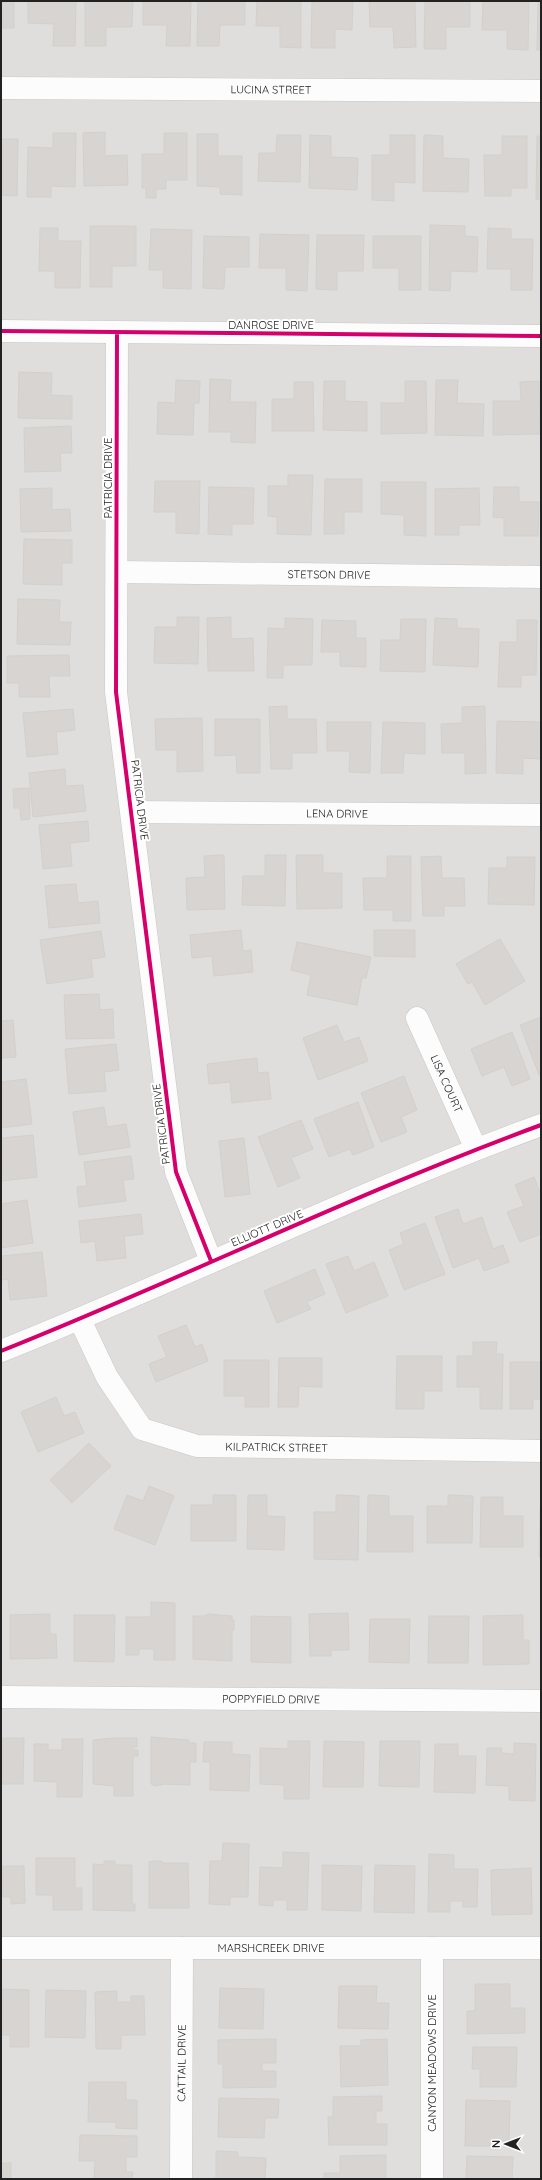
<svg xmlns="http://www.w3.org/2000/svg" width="542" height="2180" viewBox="0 0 542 2180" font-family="Quicksand,sans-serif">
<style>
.residential{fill:#dfdedc}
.building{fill:#d7d4d2;stroke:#d3d0cc}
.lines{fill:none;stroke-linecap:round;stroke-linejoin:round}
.minor-casing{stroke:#c9c8c7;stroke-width:23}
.minor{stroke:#fdfcfc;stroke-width:22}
.cycleway-casing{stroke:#fff;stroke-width:6}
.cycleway{stroke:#d6006c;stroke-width:4}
.labels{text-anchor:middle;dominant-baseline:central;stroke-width:4;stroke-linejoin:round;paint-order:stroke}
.street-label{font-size:11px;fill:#222;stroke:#fff}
</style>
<rect width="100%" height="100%" fill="#f0eeeb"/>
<path class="residential" d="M 1,1 L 541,1 L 541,2179 L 1,2179 Z"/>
<path class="building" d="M 1,1 L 14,1 L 14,28 L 1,28 Z
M 28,1 L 76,1 L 75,46 L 53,46 L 54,24 L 28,23 Z
M 85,1 L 133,1 L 132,27 L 106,27 L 106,46 L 85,46 Z
M 143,1 L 191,1 L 190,46 L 166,46 L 167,25 L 143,25 Z
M 198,1 L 245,1 L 245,25 L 220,25 L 219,46 L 197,46 Z
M 257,1 L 301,1 L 301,48 L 280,47 L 280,26 L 256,26 Z
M 334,1 L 353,1 L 352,30 L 335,29 L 335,48 L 311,48 L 312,2 Z
M 369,1 L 415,1 L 416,47 L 394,48 L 393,27 L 370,27 Z
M 425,1 L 470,1 L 470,27 L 446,27 L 446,49 L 424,49 Z
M 483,1 L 529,1 L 528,50 L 507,49 L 507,30 L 482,30 Z
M 538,1 L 541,1 L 541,50 L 537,50 Z
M 105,132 L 105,156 L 127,155 L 128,185 L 84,186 L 83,133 Z
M 53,133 L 76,133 L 75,187 L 51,186 L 51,197 L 27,197 L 28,147 L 53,148 Z
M 164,133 L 187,133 L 187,180 L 166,180 L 166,189 L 156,189 L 156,198 L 146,198 L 146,188 L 142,188 L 142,154 L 164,154 Z
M 197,134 L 218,134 L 218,156 L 242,156 L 242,195 L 220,194 L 220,187 L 197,186 Z
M 277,135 L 301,135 L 300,182 L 258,181 L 259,153 L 276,153 Z
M 310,135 L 331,136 L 331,157 L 358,158 L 357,190 L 309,188 Z
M 390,135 L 415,135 L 415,183 L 394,182 L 394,201 L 372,200 L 372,155 L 390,155 Z
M 424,135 L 443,136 L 443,158 L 469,159 L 468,192 L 423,191 Z
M 502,136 L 527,136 L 527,188 L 511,188 L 511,196 L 485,196 L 484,155 L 502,155 Z
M 537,136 L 541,136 L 541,199 L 536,199 Z
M 1,139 L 18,139 L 17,196 L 1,195 Z
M 430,225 L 465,226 L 465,236 L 478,237 L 477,272 L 451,271 L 450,291 L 429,290 Z
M 90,226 L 136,226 L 136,266 L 112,266 L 112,287 L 90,287 Z
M 40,228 L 58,228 L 58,241 L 81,241 L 80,288 L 55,288 L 55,271 L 39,271 Z
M 488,228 L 511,229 L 511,239 L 533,239 L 532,290 L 511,290 L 511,269 L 487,269 Z
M 151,229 L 192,230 L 191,289 L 163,288 L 163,270 L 149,270 Z
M 260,234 L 309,235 L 307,291 L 286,290 L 286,268 L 259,268 Z
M 317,235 L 364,235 L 363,271 L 337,271 L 337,290 L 316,289 Z
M 204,236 L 249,237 L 249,267 L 225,267 L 224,289 L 203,288 Z
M 373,236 L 421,236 L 421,290 L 399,290 L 399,268 L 373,268 Z
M 19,372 L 52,373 L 51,395 L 72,396 L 72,419 L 18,418 Z
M 210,379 L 231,380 L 230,402 L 256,402 L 255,443 L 231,442 L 231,432 L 209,432 Z
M 176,380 L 200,381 L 199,403 L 194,403 L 193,435 L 157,434 L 158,402 L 175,403 Z
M 436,380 L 458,380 L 457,403 L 484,404 L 483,436 L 435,435 Z
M 324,381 L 345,381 L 345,401 L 367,402 L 367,431 L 323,430 Z
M 405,381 L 426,381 L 427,433 L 381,434 L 381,403 L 405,403 Z
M 539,381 L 540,434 L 493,435 L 493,401 L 521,401 L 520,382 Z
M 294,382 L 313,382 L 314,431 L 272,431 L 272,399 L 294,399 Z
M 71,426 L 72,453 L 60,453 L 61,471 L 25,472 L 24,428 Z
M 288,475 L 313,475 L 311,535 L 277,534 L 277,517 L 268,516 L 268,486 L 288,486 Z
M 325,479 L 362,479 L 362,512 L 344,512 L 344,534 L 324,534 Z
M 155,481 L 200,481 L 199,534 L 176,533 L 176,512 L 154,512 Z
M 381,482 L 426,482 L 426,536 L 404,535 L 404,515 L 381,514 Z
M 209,487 L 254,488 L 253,524 L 232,524 L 232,535 L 208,534 Z
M 494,487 L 519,487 L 519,502 L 539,502 L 538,536 L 504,536 L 504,518 L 493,517 Z
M 52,488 L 52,510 L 70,509 L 71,531 L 21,532 L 20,489 Z
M 479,488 L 480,525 L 459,525 L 459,535 L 435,535 L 435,489 Z
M 24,539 L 72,540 L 72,563 L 62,563 L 62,585 L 23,584 Z
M 18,599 L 60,600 L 59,622 L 71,622 L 70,645 L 17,644 Z
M 177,617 L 199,617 L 198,664 L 154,663 L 155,627 L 177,627 Z
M 231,617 L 231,639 L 253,638 L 254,671 L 208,671 L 207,618 Z
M 285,618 L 313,619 L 312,665 L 283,665 L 283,678 L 267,678 L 268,628 L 285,629 Z
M 435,618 L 457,619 L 457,628 L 479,629 L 478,667 L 433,665 Z
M 401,619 L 426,619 L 425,672 L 380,671 L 381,640 L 400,640 Z
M 322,620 L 356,621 L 356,638 L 366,638 L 366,667 L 340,666 L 340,652 L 321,652 Z
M 517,620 L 537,620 L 536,675 L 521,675 L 521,687 L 498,687 L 500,642 L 517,642 Z
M 69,655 L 70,676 L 49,676 L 50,697 L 19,697 L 19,683 L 7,683 L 7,656 Z
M 287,706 L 287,719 L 316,719 L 317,753 L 292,753 L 292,769 L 271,769 L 269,707 Z
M 485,706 L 486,773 L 465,774 L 465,753 L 442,753 L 441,724 L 462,723 L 462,707 Z
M 73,709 L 75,730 L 56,732 L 58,754 L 27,757 L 23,713 Z
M 202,718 L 203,771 L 177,772 L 177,750 L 156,750 L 155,719 Z
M 215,719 L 260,719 L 260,773 L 237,773 L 236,755 L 215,756 Z
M 497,721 L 541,722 L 541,759 L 523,758 L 523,774 L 496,773 Z
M 327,722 L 371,722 L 370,773 L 349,772 L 350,751 L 327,751 Z
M 383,722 L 425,723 L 425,754 L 404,753 L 403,773 L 381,773 Z
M 65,769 L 66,786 L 83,785 L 86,811 L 33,817 L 29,773 Z
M 29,788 L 30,819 L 21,820 L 20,808 L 14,808 L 13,789 Z
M 88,821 L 89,841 L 70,843 L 72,866 L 43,869 L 39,825 Z
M 224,855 L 225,909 L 187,910 L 186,878 L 205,877 L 204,856 Z
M 265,855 L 286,855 L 285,906 L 242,905 L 243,876 L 265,876 Z
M 296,855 L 323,855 L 323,873 L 342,873 L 342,908 L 297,909 Z
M 387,856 L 411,856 L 411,921 L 393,921 L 393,910 L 364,910 L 363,878 L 387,878 Z
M 441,856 L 442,878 L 464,878 L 465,906 L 444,906 L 444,916 L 423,916 L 421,857 Z
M 507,857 L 535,857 L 534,905 L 488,904 L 489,868 L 507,868 Z
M 76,884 L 78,903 L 98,901 L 100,923 L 49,928 L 45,886 Z
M 241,930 L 243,951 L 251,950 L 253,972 L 214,976 L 212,956 L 192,958 L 190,935 Z
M 374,930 L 415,930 L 415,957 L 374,956 Z
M 101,931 L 105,957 L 91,959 L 93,977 L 47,984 L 40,940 Z
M 500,939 L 525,981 L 485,1005 L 472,982 L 468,984 L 456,964 Z
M 297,942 L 371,957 L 366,978 L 362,978 L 357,1005 L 307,995 L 311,975 L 291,970 Z
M 99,994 L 100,1010 L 113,1009 L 114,1038 L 66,1039 L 64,995 Z
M 541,1017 L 541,1074 L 539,1075 L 520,1025 Z
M 13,1020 L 16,1057 L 1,1058 L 1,1021 Z
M 337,1025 L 344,1042 L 359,1037 L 368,1061 L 318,1080 L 303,1038 Z
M 512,1032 L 530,1079 L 512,1086 L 504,1067 L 482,1076 L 471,1049 Z
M 116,1044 L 119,1070 L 104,1072 L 106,1091 L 69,1094 L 65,1049 Z
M 257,1058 L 258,1073 L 268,1072 L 271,1099 L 232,1103 L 230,1082 L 209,1084 L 207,1064 Z
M 404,1076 L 417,1110 L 401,1117 L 407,1132 L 381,1142 L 361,1093 Z
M 26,1079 L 32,1124 L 1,1128 L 1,1082 Z
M 358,1102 L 374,1147 L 353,1155 L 350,1149 L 329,1157 L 314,1119 Z
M 104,1107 L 107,1127 L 126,1124 L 130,1147 L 79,1155 L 73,1112 Z
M 301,1120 L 313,1149 L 291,1158 L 300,1178 L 278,1187 L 258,1137 Z
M 33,1135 L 37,1177 L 1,1181 L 1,1138 Z
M 244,1138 L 250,1194 L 225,1197 L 219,1141 Z
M 131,1156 L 134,1179 L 123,1180 L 126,1201 L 79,1207 L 77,1187 L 87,1186 L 84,1162 Z
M 534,1177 L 541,1195 L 541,1234 L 520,1242 L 507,1212 L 524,1206 L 515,1185 Z
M 27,1200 L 33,1243 L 1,1248 L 1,1204 Z
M 458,1209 L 463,1224 L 482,1217 L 493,1249 L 503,1245 L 509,1262 L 484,1271 L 479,1258 L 453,1268 L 435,1217 Z
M 141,1214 L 143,1234 L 124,1236 L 126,1258 L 97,1261 L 95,1241 L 81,1243 L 79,1221 Z
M 425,1223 L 445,1274 L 404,1290 L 389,1250 L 404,1244 L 400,1233 Z
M 42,1252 L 47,1296 L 10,1300 L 8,1279 L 1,1280 L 1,1256 Z
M 348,1256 L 354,1271 L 374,1262 L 388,1296 L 346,1313 L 326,1264 Z
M 315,1269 L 325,1294 L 307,1302 L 311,1309 L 277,1323 L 264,1291 Z
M 186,1325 L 195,1347 L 202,1344 L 208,1361 L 156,1382 L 149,1364 L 167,1357 L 158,1336 Z
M 473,1342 L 497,1342 L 496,1354 L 503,1354 L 502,1409 L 480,1409 L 480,1387 L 457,1387 L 457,1356 L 473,1356 Z
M 397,1356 L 442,1356 L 442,1391 L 424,1391 L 424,1409 L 396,1409 Z
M 279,1358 L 322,1358 L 322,1387 L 299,1386 L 298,1407 L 278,1407 Z
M 224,1360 L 269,1360 L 269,1407 L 245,1407 L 245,1396 L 224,1396 Z
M 510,1362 L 541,1362 L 541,1399 L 533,1399 L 533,1409 L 510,1409 Z
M 56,1397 L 64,1416 L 75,1412 L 84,1433 L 38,1452 L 21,1412 Z
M 89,1443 L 111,1466 L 72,1503 L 50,1480 Z
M 149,1486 L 174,1496 L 155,1545 L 114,1529 L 127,1495 L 143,1501 Z
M 213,1495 L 236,1495 L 236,1541 L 191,1541 L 191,1505 L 213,1505 Z
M 248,1495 L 267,1495 L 267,1516 L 285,1517 L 284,1550 L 247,1549 Z
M 336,1495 L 359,1496 L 358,1560 L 314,1559 L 314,1512 L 336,1512 Z
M 368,1495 L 389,1496 L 389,1516 L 413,1516 L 413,1552 L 367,1552 Z
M 448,1495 L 473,1496 L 472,1543 L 427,1543 L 427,1506 L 448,1506 Z
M 481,1497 L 503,1497 L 503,1516 L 523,1516 L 523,1547 L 480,1547 Z
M 540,1507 L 541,1507 L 541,1557 L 539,1557 Z
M 151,1602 L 175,1603 L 175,1660 L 154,1660 L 154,1649 L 139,1649 L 139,1655 L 126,1655 L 126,1617 L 151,1617 Z
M 348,1613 L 349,1650 L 331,1650 L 331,1656 L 310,1656 L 309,1614 Z
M 50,1614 L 50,1634 L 56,1634 L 57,1658 L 10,1659 L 10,1615 Z
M 208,1614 L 232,1616 L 232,1620 L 234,1620 L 234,1630 L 232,1630 L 232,1661 L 193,1659 L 193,1616 L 205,1616 Z
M 74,1615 L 115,1615 L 114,1662 L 74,1661 Z
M 523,1615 L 523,1640 L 529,1640 L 529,1664 L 483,1665 L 483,1616 Z
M 251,1616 L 291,1617 L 291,1663 L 251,1662 Z
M 429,1616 L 469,1616 L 468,1663 L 428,1663 Z
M 370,1619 L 410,1619 L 409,1663 L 369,1662 Z
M 151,1737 L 189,1740 L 189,1743 L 196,1743 L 196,1762 L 190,1762 L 190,1785 L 164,1784 L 155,1786 L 151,1784 Z
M 1,1738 L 24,1738 L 23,1784 L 1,1784 Z
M 113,1738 L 137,1738 L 137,1747 L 133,1747 L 133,1750 L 138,1750 L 138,1756 L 133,1756 L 133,1796 L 114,1796 L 114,1786 L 93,1784 L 93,1740 Z
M 62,1739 L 83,1739 L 82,1797 L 57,1797 L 57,1782 L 34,1781 L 34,1744 L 48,1744 L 48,1750 L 62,1750 Z
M 288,1741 L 310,1741 L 309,1799 L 284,1799 L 284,1785 L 260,1784 L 260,1748 L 288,1749 Z
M 324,1741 L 364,1742 L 363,1787 L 323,1787 Z
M 380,1741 L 420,1741 L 419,1787 L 379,1786 Z
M 204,1742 L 232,1742 L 232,1754 L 250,1755 L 249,1791 L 210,1790 L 210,1762 L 203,1762 Z
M 514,1743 L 536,1744 L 535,1801 L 509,1800 L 509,1786 L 486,1785 L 487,1748 L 502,1748 L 501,1753 L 514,1754 Z
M 435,1744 L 458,1744 L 458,1756 L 476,1756 L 475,1793 L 434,1792 Z
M 223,1843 L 249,1844 L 248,1897 L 230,1897 L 230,1905 L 209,1904 L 210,1861 L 222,1861 Z
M 1,1851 L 1,1866 L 24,1866 L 25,1903 L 11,1904 L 11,1897 L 1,1897 Z
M 283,1852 L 309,1853 L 307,1910 L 287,1910 L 287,1900 L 273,1900 L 273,1906 L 259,1905 L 260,1867 L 283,1868 Z
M 429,1854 L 454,1855 L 454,1869 L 478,1869 L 477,1907 L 463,1907 L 463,1901 L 450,1901 L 450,1912 L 428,1912 Z
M 36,1858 L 75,1858 L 75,1888 L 82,1888 L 82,1910 L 53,1910 L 53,1895 L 36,1895 Z
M 104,1861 L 115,1861 L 115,1865 L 132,1865 L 132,1904 L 135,1904 L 135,1911 L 93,1910 L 93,1864 L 104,1865 Z
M 154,1861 L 161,1861 L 164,1863 L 188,1863 L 189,1908 L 149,1908 L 149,1862 Z
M 322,1865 L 362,1866 L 361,1911 L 322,1910 Z
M 375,1865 L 415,1866 L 414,1913 L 374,1912 Z
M 531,1868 L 532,1914 L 492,1915 L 491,1870 Z
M 475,1984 L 510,1984 L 510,2008 L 525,2008 L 525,2033 L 467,2034 L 467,2011 L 475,2011 Z
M 339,1986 L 377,1986 L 376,2003 L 389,2003 L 388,2029 L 338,2028 Z
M 220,1988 L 264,1989 L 263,2029 L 219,2028 Z
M 1,1989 L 29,1990 L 29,2047 L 10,2047 L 10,2035 L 1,2035 Z
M 46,1990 L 86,1991 L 85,2038 L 45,2037 Z
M 117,1991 L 117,2002 L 131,2002 L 131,1996 L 144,1996 L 145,2035 L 121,2035 L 121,2049 L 96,2049 L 95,1992 Z
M 276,2039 L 276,2063 L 262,2063 L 262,2071 L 276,2071 L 276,2087 L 223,2088 L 223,2064 L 218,2064 L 218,2040 Z
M 387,2039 L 388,2085 L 341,2087 L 340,2046 L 361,2046 L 361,2040 Z
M 473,2047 L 517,2047 L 516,2087 L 480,2087 L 480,2069 L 472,2069 Z
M 89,2082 L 126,2082 L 126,2100 L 137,2100 L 137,2129 L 116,2128 L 116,2122 L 88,2122 Z
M 382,2096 L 382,2111 L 376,2111 L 376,2124 L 387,2124 L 387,2145 L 329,2145 L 328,2117 L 333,2117 L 333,2097 Z
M 219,2098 L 279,2099 L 278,2118 L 265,2118 L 264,2138 L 218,2137 Z
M 466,2100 L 510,2101 L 509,2141 L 490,2141 L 490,2146 L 465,2146 Z
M 80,2135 L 137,2136 L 137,2157 L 126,2157 L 126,2172 L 133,2172 L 132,2179 L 94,2179 L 95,2161 L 79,2161 Z
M 216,2151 L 238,2152 L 238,2157 L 266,2158 L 265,2179 L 216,2179 Z
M 386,2155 L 386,2179 L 324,2179 L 324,2173 L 340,2173 L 340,2156 Z
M 467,2156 L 513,2157 L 512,2179 L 466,2179 Z
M 1,2163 L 11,2163 L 11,2179 L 1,2179 Z"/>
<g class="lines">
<g class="minor-casing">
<g id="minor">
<path id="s1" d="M 1,88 L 541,91"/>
<path d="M 1,331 L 541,336"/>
<path d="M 117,333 L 116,692 L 176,1172 L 211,1261"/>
<path id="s2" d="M 118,572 L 541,577"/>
<path id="s3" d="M 132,812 L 541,815"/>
<path id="s4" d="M 417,1018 L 476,1149"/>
<path id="s5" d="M 80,1320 L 107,1377 L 142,1429 L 197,1446 L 541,1451"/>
<path d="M 1,1351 C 182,1279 358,1192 541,1125"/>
<path id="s6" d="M 1,1697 L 541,1701"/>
<path id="s7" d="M 1,1948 L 541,1948"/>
<path d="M 432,1948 L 432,2179"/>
<path id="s8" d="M 181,2179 L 182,1948"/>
</g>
</g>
<use href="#minor" class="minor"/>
<g class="cycleway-casing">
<path id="cycleway" d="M 1,331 L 541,336
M 117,333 L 116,692 L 176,1172 L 211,1261
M 1,1351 C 182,1279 358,1192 541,1125"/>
</g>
<use href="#cycleway" class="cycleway"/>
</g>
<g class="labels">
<g class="street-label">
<text stroke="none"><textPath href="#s1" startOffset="270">LUCINA STREET</textPath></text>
<text x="271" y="325">DANROSE DRIVE</text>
<text transform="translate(108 478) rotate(-90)">PATRICIA DRIVE</text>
<text stroke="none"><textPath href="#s2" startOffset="211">STETSON DRIVE</textPath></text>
<text transform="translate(140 800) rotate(83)">PATRICIA DRIVE</text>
<text stroke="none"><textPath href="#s3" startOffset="205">LENA DRIVE</textPath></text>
<text stroke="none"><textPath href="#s4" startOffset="72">LISA COURT</textPath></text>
<text transform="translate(161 1124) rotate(-97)">PATRICIA DRIVE</text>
<text transform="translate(267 1228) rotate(-23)">ELLIOTT DRIVE</text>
<text stroke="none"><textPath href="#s5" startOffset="263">KILPATRICK STREET</textPath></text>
<text stroke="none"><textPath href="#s6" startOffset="270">POPPYFIELD DRIVE</textPath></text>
<text stroke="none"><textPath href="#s7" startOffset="270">MARSHCREEK DRIVE</textPath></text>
<text stroke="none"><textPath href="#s8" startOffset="116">CATTAIL DRIVE</textPath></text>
<text transform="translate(432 2063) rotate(-90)">CANYON MEADOWS DRIVE</text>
</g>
</g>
<rect width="542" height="2180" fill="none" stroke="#222222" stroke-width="4"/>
<g transform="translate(506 2144) rotate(270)" stroke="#ffffff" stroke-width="3" paint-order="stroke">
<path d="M0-3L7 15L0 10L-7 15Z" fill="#222222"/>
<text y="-6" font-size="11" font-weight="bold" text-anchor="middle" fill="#222222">N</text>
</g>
</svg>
